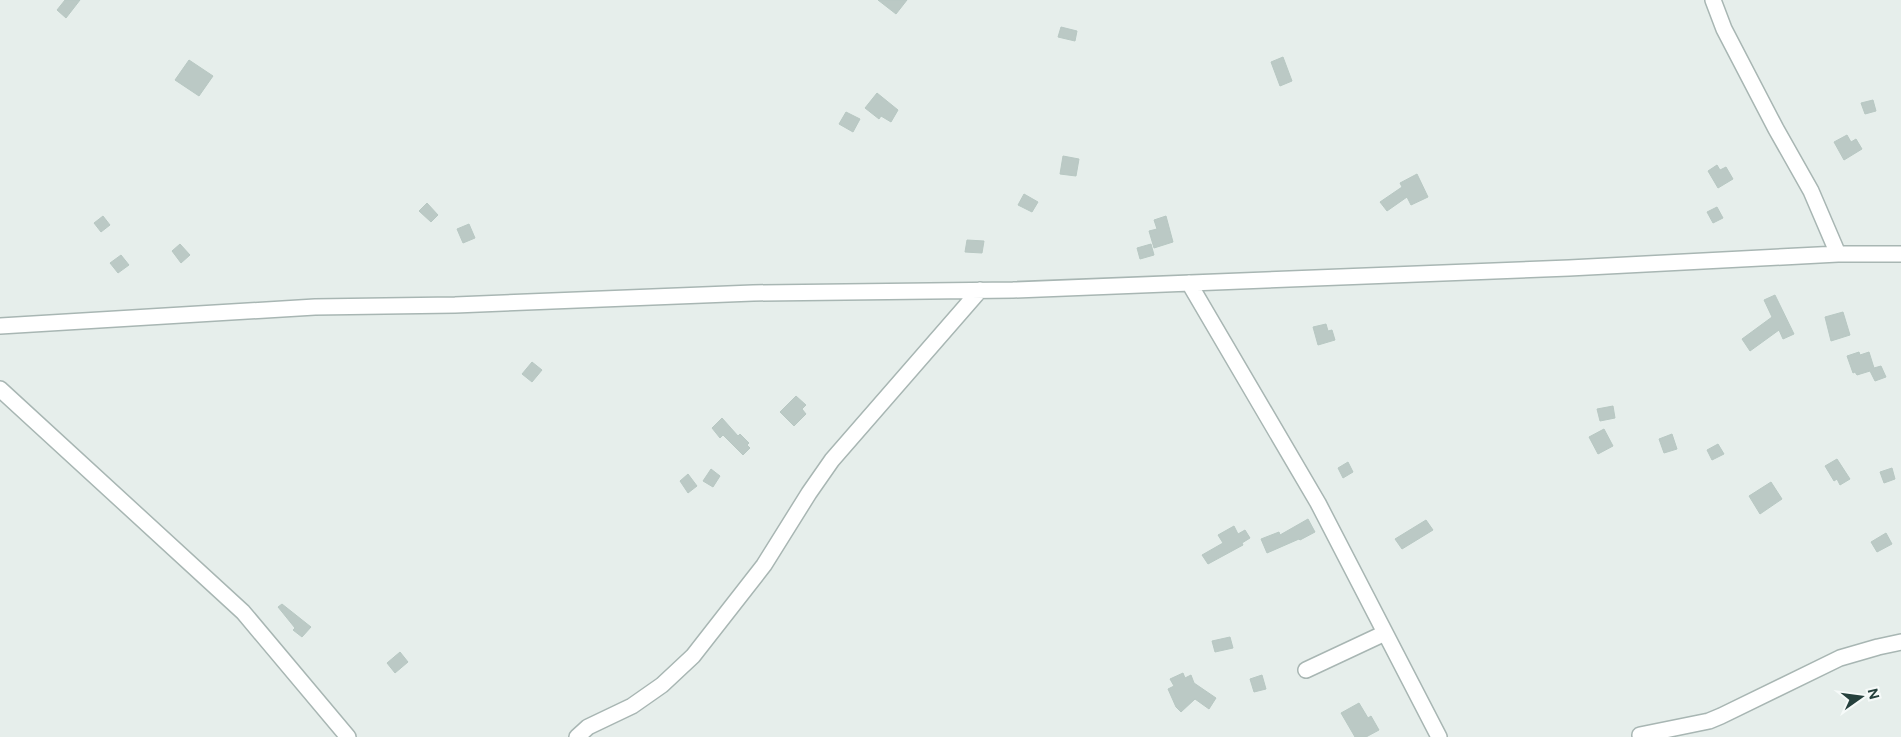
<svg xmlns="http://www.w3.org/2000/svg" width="1901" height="737" viewBox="0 0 1901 737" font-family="Figtree,sans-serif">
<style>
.building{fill:#bbc9c5;stroke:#b8c8c3}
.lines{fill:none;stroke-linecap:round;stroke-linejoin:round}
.street-casing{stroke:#a8b6b3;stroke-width:18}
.street{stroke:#fff;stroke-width:15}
</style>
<rect width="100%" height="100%" fill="#e6eeeb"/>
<path class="building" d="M 65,0 L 80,0 L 66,18 L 57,10 Z
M 878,0 L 907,0 L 896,14 Z
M 1061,27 L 1077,31 L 1075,41 L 1058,37 Z
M 1283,57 L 1292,81 L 1280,86 L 1271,62 Z
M 189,60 L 213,76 L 199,96 L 175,80 Z
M 877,93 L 898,110 L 891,122 L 881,116 L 879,119 L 865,108 Z
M 1873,100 L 1876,111 L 1865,114 L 1861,103 Z
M 846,112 L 860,119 L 853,132 L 839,124 Z
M 1847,135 L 1851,142 L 1856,139 L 1862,149 L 1844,160 L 1834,142 Z
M 1063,156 L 1079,159 L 1076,176 L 1060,174 Z
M 1717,165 L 1720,170 L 1726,167 L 1733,179 L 1718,188 L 1708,171 Z
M 1417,174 L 1428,197 L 1411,205 L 1407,197 L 1387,211 L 1380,202 L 1402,187 L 1400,183 Z
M 1024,194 L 1038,202 L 1032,212 L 1018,205 Z
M 427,203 L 438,215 L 431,222 L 419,211 Z
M 1717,207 L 1723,218 L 1713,223 L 1707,212 Z
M 103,216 L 110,225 L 101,232 L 94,223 Z
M 1166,216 L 1173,242 L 1154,248 L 1149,231 L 1157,229 L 1154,220 Z
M 469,224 L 475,238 L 463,243 L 457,229 Z
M 967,240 L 984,241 L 982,253 L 965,252 Z
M 180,244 L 190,255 L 181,263 L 172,251 Z
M 1151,244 L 1154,255 L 1140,259 L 1137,248 Z
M 121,255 L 129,265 L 118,273 L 110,263 Z
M 1775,295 L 1794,334 L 1783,339 L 1779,330 L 1750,351 L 1742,339 L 1772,317 L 1764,300 Z
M 1843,312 L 1850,335 L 1831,341 L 1825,317 Z
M 1326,324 L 1328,331 L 1332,330 L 1335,340 L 1318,345 L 1313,327 Z
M 1859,352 L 1860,355 L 1869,352 L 1874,368 L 1881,366 L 1886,377 L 1875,381 L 1870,371 L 1857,375 L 1855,372 L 1853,373 L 1847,356 Z
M 532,362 L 542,370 L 532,382 L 522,374 Z
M 796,396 L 806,405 L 802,409 L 806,414 L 794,426 L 780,412 Z
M 1613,406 L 1615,418 L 1600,421 L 1597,409 Z
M 722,418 L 738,436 L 740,434 L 749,443 L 747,445 L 750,448 L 743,455 L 723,435 L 720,438 L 712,428 Z
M 1604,429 L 1613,446 L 1598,454 L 1589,437 Z
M 1672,434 L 1677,449 L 1664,453 L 1659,439 Z
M 1718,444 L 1724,454 L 1712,460 L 1707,450 Z
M 1837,459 L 1850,479 L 1840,485 L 1837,479 L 1834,481 L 1825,466 Z
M 1348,462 L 1353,472 L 1343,478 L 1338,468 Z
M 1892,468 L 1895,479 L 1884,483 L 1880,472 Z
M 711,469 L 720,476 L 713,487 L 703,481 Z
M 688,474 L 697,486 L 688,493 L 680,481 Z
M 1771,482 L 1782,499 L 1760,514 L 1749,496 Z
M 1308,519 L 1315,532 L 1300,540 L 1299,539 L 1267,553 L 1261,539 L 1279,532 L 1280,535 Z
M 1426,520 L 1433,530 L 1402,549 L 1395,539 Z
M 1234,526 L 1238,534 L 1245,530 L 1250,538 L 1242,543 L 1243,545 L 1208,564 L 1202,555 L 1223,543 L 1218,535 Z
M 1886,533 L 1892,544 L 1877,552 L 1871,542 Z
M 282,604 L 311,627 L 302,637 L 293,630 L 295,628 L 278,607 Z
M 1230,637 L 1233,648 L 1215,652 L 1212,641 Z
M 400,652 L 408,662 L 395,673 L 387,663 Z
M 1183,673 L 1185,678 L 1191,675 L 1194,683 L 1216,698 L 1209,709 L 1195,699 L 1181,712 L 1176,707 L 1168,689 L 1174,686 L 1170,679 Z
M 1262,675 L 1266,689 L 1254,692 L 1250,679 Z
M 1359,703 L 1368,718 L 1371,716 L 1379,730 L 1366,737 L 1355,737 L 1341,713 Z"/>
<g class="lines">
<g class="street-casing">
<path id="street" d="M 1713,0 L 1724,29 L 1776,129 L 1811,191 L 1838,254
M 1189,283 L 1318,503 L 1439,737
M 0,326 L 315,307 L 455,305 L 753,293 L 1013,290 L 1569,268 L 1838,254 L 1901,254
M 0,389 L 243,612 L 348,737
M 1306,670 L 1385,633
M 1640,735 L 1709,721 L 1721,716 L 1840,658 L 1878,647 L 1901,642
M 577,737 L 588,727 L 632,706 L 662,685 L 693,656 L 764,565 L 809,493 L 832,460 L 980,290"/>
</g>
<use href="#street" class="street"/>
</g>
<g transform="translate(1861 697) rotate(76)" stroke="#f6faf9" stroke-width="4" paint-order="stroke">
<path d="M0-4L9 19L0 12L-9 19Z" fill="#25403c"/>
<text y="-8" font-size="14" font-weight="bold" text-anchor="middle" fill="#25403c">N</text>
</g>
</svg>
